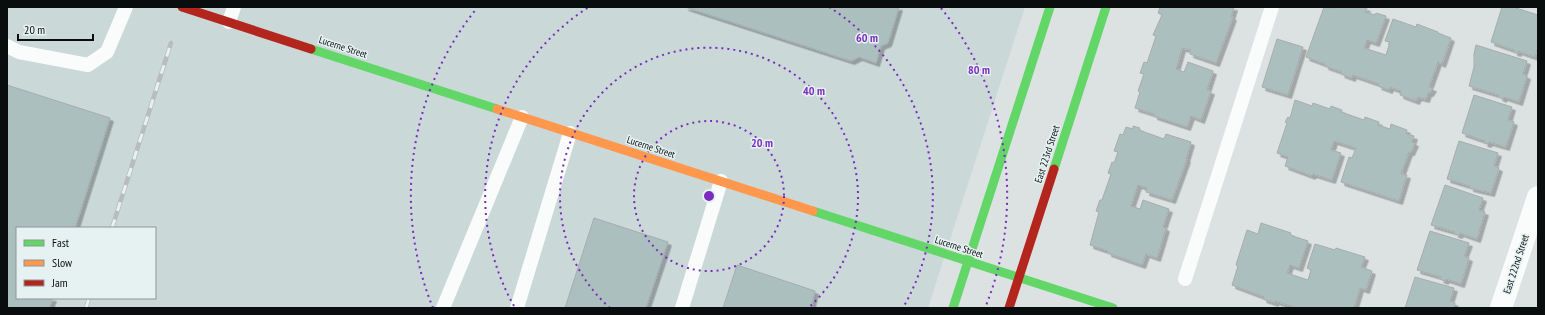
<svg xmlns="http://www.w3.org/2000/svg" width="1545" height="315" viewBox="0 0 1545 315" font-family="'PT Sans Narrow',sans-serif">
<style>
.built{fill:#cad8d8;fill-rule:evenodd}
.building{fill:#acbfbf;stroke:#a7acac;filter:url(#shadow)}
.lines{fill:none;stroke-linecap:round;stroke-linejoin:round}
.lane{stroke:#fafbfb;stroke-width:14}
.street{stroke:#fafbfb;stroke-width:22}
.fast{stroke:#63d668;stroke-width:9}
.slow{stroke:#ff974d;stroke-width:9}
.jam{stroke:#b3261e;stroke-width:9}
.rail-casing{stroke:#babbbb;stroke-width:4.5}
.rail{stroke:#e6f2f2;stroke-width:3;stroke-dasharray:9;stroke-linecap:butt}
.ring{fill:none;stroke:#7b2cbf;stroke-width:2;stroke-dasharray:2 4}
.labels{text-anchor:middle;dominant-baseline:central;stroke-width:3;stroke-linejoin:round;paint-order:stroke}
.street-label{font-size:10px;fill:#0a0d0e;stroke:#e6f2f2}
.centre{fill:#7b2cbf;stroke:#e6f2f2;stroke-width:2}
.ring-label{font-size:12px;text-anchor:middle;font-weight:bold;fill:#7b2cbf;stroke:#e6f2f2;stroke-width:3;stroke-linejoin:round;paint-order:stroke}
</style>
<defs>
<filter id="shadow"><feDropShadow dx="3.5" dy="3.5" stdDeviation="0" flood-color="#0004"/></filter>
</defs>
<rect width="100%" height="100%" fill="#dce2e2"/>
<path class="built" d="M 7,7 L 1025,7 L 928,308 L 7,308 ZM 17,228 L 155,228 L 155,298 L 17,298 Z"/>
<path class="building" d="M 685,7 L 899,7 L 888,43 L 881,46 L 876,63 L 859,57 L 851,61 Z
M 1160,7 L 1234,7 L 1231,17 L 1233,17 L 1216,63 L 1190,54 L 1191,50 L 1182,48 L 1176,69 L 1184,72 L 1188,62 L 1213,71 L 1207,90 L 1211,91 L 1201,120 L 1191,116 L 1187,127 L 1154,116 L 1154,114 L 1135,108 L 1140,92 L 1138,91 L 1144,74 L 1140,73 L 1144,62 L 1147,63 L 1156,36 L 1153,35 L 1162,15 L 1158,13 Z
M 1324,7 L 1335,8 L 1336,7 L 1363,7 L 1367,8 L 1365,12 L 1375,15 L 1376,13 L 1386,16 L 1376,43 L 1367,40 L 1364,48 L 1386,55 L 1390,42 L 1385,41 L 1393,19 L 1416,27 L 1417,24 L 1438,32 L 1438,33 L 1451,38 L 1442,64 L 1438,62 L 1429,87 L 1433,88 L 1430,93 L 1428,93 L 1426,99 L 1418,97 L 1416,101 L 1400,95 L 1401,91 L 1390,87 L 1389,90 L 1378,86 L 1379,84 L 1353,75 L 1352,78 L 1341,74 L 1342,72 L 1325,66 L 1325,64 L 1306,57 Z
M 1502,7 L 1513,7 L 1538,15 L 1538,47 L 1535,57 L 1518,51 L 1518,53 L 1514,52 L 1514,50 L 1491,42 Z
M 1277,39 L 1303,47 L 1288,95 L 1262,87 Z
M 1476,45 L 1527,61 L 1523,74 L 1527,76 L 1519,102 L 1504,97 L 1503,99 L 1499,97 L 1499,95 L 1469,86 L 1474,67 L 1474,54 Z
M 7,85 L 110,118 L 75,228 L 17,228 L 17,298 L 53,298 L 49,308 L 7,308 Z
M 1474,95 L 1512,107 L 1508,120 L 1514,122 L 1506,147 L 1489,142 L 1488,144 L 1484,143 L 1485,141 L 1462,133 Z
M 1295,100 L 1312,106 L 1313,103 L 1330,109 L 1331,106 L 1342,110 L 1341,112 L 1364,120 L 1365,117 L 1379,122 L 1378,125 L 1390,129 L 1391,124 L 1407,130 L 1406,134 L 1414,136 L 1412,142 L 1415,143 L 1411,152 L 1409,152 L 1401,174 L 1407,175 L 1399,201 L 1341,182 L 1349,157 L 1352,158 L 1356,148 L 1334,141 L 1331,150 L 1341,153 L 1332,180 L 1313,174 L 1312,176 L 1285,166 L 1288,157 L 1277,153 L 1287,123 L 1285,122 L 1288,117 L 1290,118 Z
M 1133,126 L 1140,128 L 1139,130 L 1164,139 L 1166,134 L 1191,142 L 1186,159 L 1187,159 L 1172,200 L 1146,192 L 1147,188 L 1138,185 L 1131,206 L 1140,209 L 1143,200 L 1169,209 L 1163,227 L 1166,228 L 1157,258 L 1146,254 L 1142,265 L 1108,253 L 1108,251 L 1090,245 L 1099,212 L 1096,211 L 1100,200 L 1102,200 L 1111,174 L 1108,173 L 1112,162 L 1114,163 L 1118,152 L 1114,151 L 1120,134 L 1123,135 L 1126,127 L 1133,129 Z
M 1459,141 L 1498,153 L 1494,166 L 1499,168 L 1491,193 L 1470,188 L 1470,186 L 1447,179 Z
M 1445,185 L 1483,198 L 1479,210 L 1485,212 L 1477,239 L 1460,233 L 1459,235 L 1455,234 L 1455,232 L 1431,225 Z
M 594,218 L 668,242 L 646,308 L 565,308 Z
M 1261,223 L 1291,233 L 1290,235 L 1308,241 L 1299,268 L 1290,265 L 1287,273 L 1308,280 L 1311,270 L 1307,268 L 1315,244 L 1335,250 L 1336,248 L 1365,257 L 1361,267 L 1372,271 L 1366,290 L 1360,288 L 1354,308 L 1298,308 L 1275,301 L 1275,303 L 1263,299 L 1264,297 L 1232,285 L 1238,266 L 1236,265 L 1247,230 L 1258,234 Z
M 1430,231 L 1469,243 L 1464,256 L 1469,258 L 1461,284 L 1446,279 L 1445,281 L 1440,279 L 1441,277 L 1417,270 Z
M 737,265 L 815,291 L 811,308 L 723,308 Z
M 1415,277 L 1454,288 L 1450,301 L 1455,303 L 1454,308 L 1405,308 Z"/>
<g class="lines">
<path class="lane" d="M 229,22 L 234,7
M 7,46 L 19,52 L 88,65 L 107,52 L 126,7
M 1185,279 L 1272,7
M 443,308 L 522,117
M 517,308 L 570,133
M 682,308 L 721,181"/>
<path class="street" d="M 1501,308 L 1538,197"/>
<path class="fast" d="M 311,49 L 497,109
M 1054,169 L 1106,7
M 813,211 L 1113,308
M 953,308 L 1050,7"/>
<path class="slow" d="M 497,109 L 813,211"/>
<path class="jam" d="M 182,7 L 311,49
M 1009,308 L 1054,169"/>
<g class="rail-casing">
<path id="rail" d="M 112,228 L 171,43
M 86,308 L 89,298"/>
</g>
<use href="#rail" class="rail"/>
</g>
<g class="ring">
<circle cx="709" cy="196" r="75"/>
<path d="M610 308A149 149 0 1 1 808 308"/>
<path d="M514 306A224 224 0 0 1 589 7M829 7A224 224 0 0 1 904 306"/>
<path d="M433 308A298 298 0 0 1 477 8M941 8A298 298 0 0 1 985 308"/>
</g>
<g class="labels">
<g class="street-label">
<text transform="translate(343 47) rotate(18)">Lucerne Street</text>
<text transform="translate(651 147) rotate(18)">Lucerne Street</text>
<text transform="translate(1047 154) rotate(-72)">East 223rd Street</text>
<text transform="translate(959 247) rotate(18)">Lucerne Street</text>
<text transform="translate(1516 264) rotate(-72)">East 222nd Street</text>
</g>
</g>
<circle cx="709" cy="196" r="6" class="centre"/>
<g class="ring-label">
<text x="867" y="42">60 m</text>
<text x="979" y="74">80 m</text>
<text x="814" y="95">40 m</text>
<text x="762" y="147">20 m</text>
</g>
<rect width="1545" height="315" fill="none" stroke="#0a0d0e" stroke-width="16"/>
<rect x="16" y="227" width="140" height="72" fill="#e6f2f2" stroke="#8e9697"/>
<rect x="24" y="240" width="20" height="6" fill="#63d668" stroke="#8e9697"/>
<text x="52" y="247" font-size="12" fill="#0a0d0e">Fast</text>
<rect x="24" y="260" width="20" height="6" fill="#ff974d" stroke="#8e9697"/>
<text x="52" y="267" font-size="12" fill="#0a0d0e">Slow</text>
<rect x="24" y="280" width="20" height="6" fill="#b3261e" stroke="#8e9697"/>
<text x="52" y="287" font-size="12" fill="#0a0d0e">Jam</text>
<path d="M18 34v6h75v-6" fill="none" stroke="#0a0d0e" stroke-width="2"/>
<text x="24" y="34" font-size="12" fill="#0a0d0e" stroke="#e6f2f2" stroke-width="3" paint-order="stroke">20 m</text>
</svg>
